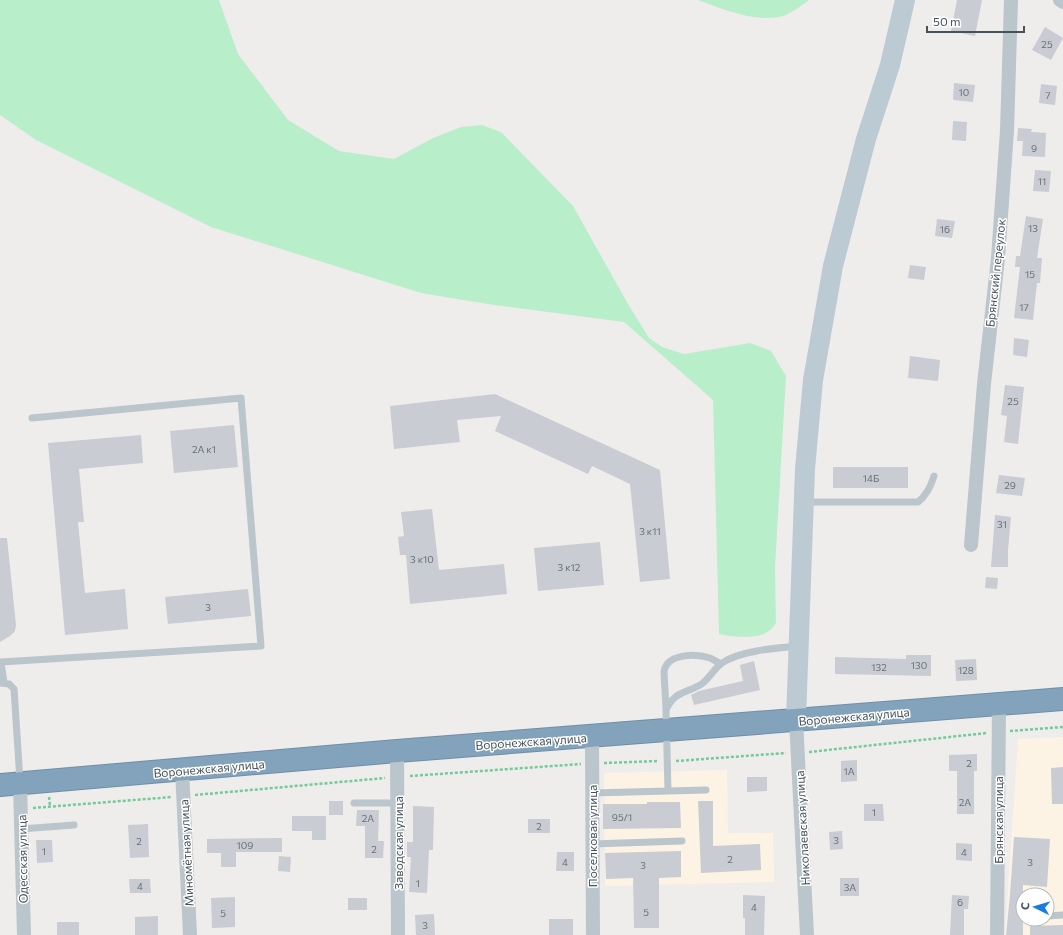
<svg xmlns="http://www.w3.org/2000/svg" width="1063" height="935" viewBox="0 0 1063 935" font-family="Commissioner,sans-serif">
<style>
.commercial{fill:#fcf3e4;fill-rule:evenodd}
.green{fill:#b9eeca}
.building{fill:#c9ccd2}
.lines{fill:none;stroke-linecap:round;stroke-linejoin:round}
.highway-casing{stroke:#6e8fa8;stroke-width:24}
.path{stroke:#71cc98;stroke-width:2.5;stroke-dasharray:3 2;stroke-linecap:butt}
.lane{stroke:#bac5cc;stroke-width:7}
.street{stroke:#bac5cc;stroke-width:14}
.secondary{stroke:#bccad4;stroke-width:20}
.highway{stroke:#83a3bc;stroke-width:22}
.labels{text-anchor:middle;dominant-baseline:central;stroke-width:3;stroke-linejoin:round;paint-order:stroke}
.number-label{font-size:10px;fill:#667078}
.street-label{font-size:12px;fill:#45525a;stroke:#fff}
</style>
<rect width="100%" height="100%" fill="#efecec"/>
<path class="commercial" d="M 1063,737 L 1063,935 L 1005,935 L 1018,739 ZM 1023,895 L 1047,895 L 1047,919 L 1023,919 Z
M 727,770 L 728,833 L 773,833 L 774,882 L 605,886 L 604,773 Z"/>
<path class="green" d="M 0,0 L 219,0 L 238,54 L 288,120 L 339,151 L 394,159 L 433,138 L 461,127 L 482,125 L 501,132 L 573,206 L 628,304 L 649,338 L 662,347 L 684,354 L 750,343 L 771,351 L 786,376 L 775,567 L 776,623 C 774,626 771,630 767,632 C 758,639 730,637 719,634 L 713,400 L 624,322 L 494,305 L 421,293 L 211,227 L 36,140 L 0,115 Z
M 698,0 L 809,0 C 802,5 788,16 779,17 C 754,22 722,9 698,0 Z"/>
<path class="building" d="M 957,0 L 982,0 L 975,36 L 951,31 Z
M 1045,27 L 1063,38 L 1051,60 L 1032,50 Z
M 954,83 L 975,85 L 973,102 L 953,100 Z
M 1041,84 L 1057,86 L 1055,105 L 1039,103 Z
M 953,121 L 967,122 L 966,141 L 952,140 Z
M 1018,128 L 1032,129 L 1031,132 L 1046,133 L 1045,157 L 1022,156 L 1023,141 L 1017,141 Z
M 1035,170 L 1051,171 L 1049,192 L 1033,191 Z
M 1026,216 L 1043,219 L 1037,258 L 1042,258 L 1040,283 L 1037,283 L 1033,320 L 1014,318 L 1020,267 L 1015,267 L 1016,256 L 1020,256 Z
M 937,219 L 955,221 L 952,238 L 935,236 Z
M 910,265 L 926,267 L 924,280 L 908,278 Z
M 1014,338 L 1029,340 L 1027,357 L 1013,355 Z
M 910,356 L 940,360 L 938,381 L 908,378 Z
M 1005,385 L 1024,387 L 1018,444 L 1004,442 L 1007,416 L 1001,415 Z
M 495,394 L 660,470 L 670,579 L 640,582 L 630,484 L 592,466 L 588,474 L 495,431 L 501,416 L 457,420 L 460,442 L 394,449 L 390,406 Z
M 234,425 L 238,467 L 174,473 L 170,431 Z
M 141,435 L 143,463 L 79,469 L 84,522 L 78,522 L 85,593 L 125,589 L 128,629 L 65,635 L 48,443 Z
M 833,467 L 908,467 L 908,488 L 833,488 Z
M 999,475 L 1025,478 L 1022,496 L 996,493 Z
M 432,509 L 439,570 L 504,564 L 507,594 L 410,604 L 406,555 L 400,555 L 398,537 L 404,536 L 401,512 Z
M 995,515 L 1011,517 L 1008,550 L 1008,567 L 991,567 Z
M 0,538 L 7,538 L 16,625 L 15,631 L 10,636 L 0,642 Z
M 600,542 L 604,585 L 538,591 L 534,548 Z
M 986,577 L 998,578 L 997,589 L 985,588 Z
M 248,589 L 251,616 L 168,624 L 165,597 Z
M 906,655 L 931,655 L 931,676 L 835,674 L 835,657 L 906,659 Z
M 976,659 L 977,680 L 956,681 L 955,660 Z
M 754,661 L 760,690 L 694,705 L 691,695 L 699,691 L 743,681 L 740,665 Z
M 977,754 L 977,771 L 974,771 L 974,814 L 957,814 L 957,771 L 949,771 L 949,755 Z
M 857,760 L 857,781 L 841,782 L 841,761 Z
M 1063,767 L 1063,804 L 1052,804 L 1051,768 Z
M 747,777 L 767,777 L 767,791 L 747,792 Z
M 329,801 L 343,801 L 343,815 L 329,815 Z
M 698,801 L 713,801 L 713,846 L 760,844 L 761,870 L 701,873 Z
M 647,802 L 680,802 L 681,828 L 603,829 L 603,804 L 647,804 Z
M 864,804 L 883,804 L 884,821 L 864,821 Z
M 413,806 L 434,807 L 433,850 L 429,850 L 427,893 L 409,892 L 411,857 L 407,857 L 407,842 L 413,842 Z
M 357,810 L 379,810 L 378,841 L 384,841 L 383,858 L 365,858 L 365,826 L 356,826 Z
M 292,816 L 326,816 L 326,840 L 312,840 L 312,831 L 292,831 Z
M 528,819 L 550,819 L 550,833 L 528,833 Z
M 148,824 L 149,857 L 130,858 L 128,825 Z
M 842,831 L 843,849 L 830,850 L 829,832 Z
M 1014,837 L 1050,839 L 1047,887 L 1023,885 L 1023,935 L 1006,935 L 1010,895 Z
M 282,838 L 282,852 L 236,852 L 236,867 L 221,867 L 221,853 L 207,853 L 207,839 Z
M 36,840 L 52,840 L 53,862 L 37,863 Z
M 956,843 L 972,844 L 972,861 L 956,860 Z
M 681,851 L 681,877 L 659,878 L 659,928 L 634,928 L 633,878 L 606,879 L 605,853 Z
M 557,852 L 574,852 L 574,871 L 556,871 Z
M 279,856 L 291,857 L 290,872 L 278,871 Z
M 840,878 L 859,878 L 859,896 L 840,896 Z
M 129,879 L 150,879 L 151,893 L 130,893 Z
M 743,895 L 765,896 L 764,935 L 745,935 L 745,918 L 743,918 Z
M 952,895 L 969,896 L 968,909 L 964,909 L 964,935 L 950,935 Z
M 235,897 L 235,927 L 212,928 L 211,898 Z
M 348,898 L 367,898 L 367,910 L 348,910 Z
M 434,914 L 435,935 L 416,935 L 415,915 Z
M 158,916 L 158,935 L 135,935 L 135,917 Z
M 549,919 L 573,919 L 573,935 L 549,935 Z
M 57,922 L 79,922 L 79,935 L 57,935 Z
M 1063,925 L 1063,935 L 1030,935 L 1030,926 Z"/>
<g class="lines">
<g class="highway-casing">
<path id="highway" d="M 0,785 L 397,751 L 1063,699"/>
</g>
<path class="path" d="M 1010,731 L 1063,727
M 809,752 L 987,733
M 676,761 L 786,753
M 604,763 L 659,761
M 410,776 L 581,764
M 195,795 L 385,778
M 49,797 L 50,806
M 33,808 L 172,797"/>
<path class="lane" d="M 804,502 L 918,502 C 927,495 931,486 934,476
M 0,683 L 9,684 L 14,689 L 20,781
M 4,683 L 1,662 L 261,646 L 241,398 L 32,418
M 666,709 L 664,672 C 666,654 695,653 710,658 C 713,659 717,662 721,664
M 668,791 L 666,710 C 674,692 684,694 700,685 C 709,680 713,669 722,663 C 739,651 775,648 797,646
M 592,793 L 706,790
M 354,803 L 397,803
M 21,829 L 74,825
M 592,844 L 682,841
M 1047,916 L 1063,915"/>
<path class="street" d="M 1060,0 L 1063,2
M 971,545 L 984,384 L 998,258 L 1007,131 L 1011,0
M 796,720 L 807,935
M 592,737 L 593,935
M 397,751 L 398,935
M 182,770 L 190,935
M 20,784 L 24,935
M 997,935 L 999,705"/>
<path class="secondary" d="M 796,720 L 805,469 L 813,380 L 833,266 L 866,139 L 890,65 L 905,0"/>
<use href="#highway" class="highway"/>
</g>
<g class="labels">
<g class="number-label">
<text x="1047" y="44">25</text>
<text x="964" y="92">10</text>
<text x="1048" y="95">7</text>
<text x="1034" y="148">9</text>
<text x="1042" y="181">11</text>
<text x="1033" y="228">13</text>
<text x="945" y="229">16</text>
<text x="1030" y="274">15</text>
<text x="1024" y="307">17</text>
<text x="1013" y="401">25</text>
<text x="204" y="449">2А к1</text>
<text x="871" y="478">14Б</text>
<text x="1010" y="485">29</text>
<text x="1002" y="524">31</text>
<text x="650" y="531">3 к11</text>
<text x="422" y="559">3 к10</text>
<text x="569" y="567">3 к12</text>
<text x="208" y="607">3</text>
<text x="919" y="665">130</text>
<text x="879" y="667">132</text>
<text x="966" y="670">128</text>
<text x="969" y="763">2</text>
<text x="849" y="771">1А</text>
<text x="965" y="802">2А</text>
<text x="874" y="812">1</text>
<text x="622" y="817">95/1</text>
<text x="368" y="818">2А</text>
<text x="539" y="826">2</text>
<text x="836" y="840">3</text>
<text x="139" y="841">2</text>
<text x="245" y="845">109</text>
<text x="374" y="849">2</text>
<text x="44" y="851">1</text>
<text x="964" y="852">4</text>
<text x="730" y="859">2</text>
<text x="565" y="862">4</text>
<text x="1030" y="862">3</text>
<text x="643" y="865">3</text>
<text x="418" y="883">1</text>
<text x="140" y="886">4</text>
<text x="850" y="887">3А</text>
<text x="960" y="902">6</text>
<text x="754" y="907">4</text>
<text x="646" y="912">5</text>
<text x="223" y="913">5</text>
<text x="425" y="925">3</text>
</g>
<g class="street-label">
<text transform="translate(995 273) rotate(-84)">Брянский переулок</text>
<text transform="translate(854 716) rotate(-5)">Воронежская улица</text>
<text transform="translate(531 741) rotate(-4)">Воронежская улица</text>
<text transform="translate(209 768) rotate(-5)">Воронежская улица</text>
<text transform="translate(998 820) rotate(-90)">Брянская улица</text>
<text transform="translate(802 828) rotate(-93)">Николаевская улица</text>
<text transform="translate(592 836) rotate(-90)">Поселковая улица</text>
<text transform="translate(398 843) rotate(-90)">Заводская улица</text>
<text transform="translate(186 853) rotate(-93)">Миномётная улица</text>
<text transform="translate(22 859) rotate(-91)">Одесская улица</text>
</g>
</g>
<g transform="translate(1035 907) rotate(275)"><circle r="19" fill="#ffffff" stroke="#b5babd"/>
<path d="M0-3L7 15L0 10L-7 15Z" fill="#177edf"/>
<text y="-6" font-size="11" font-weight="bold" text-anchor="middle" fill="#45525a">С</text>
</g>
<path d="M927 26v6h97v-6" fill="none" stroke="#45525a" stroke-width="2"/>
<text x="933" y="26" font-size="12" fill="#45525a" stroke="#ffffff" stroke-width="3" paint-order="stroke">50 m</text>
</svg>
